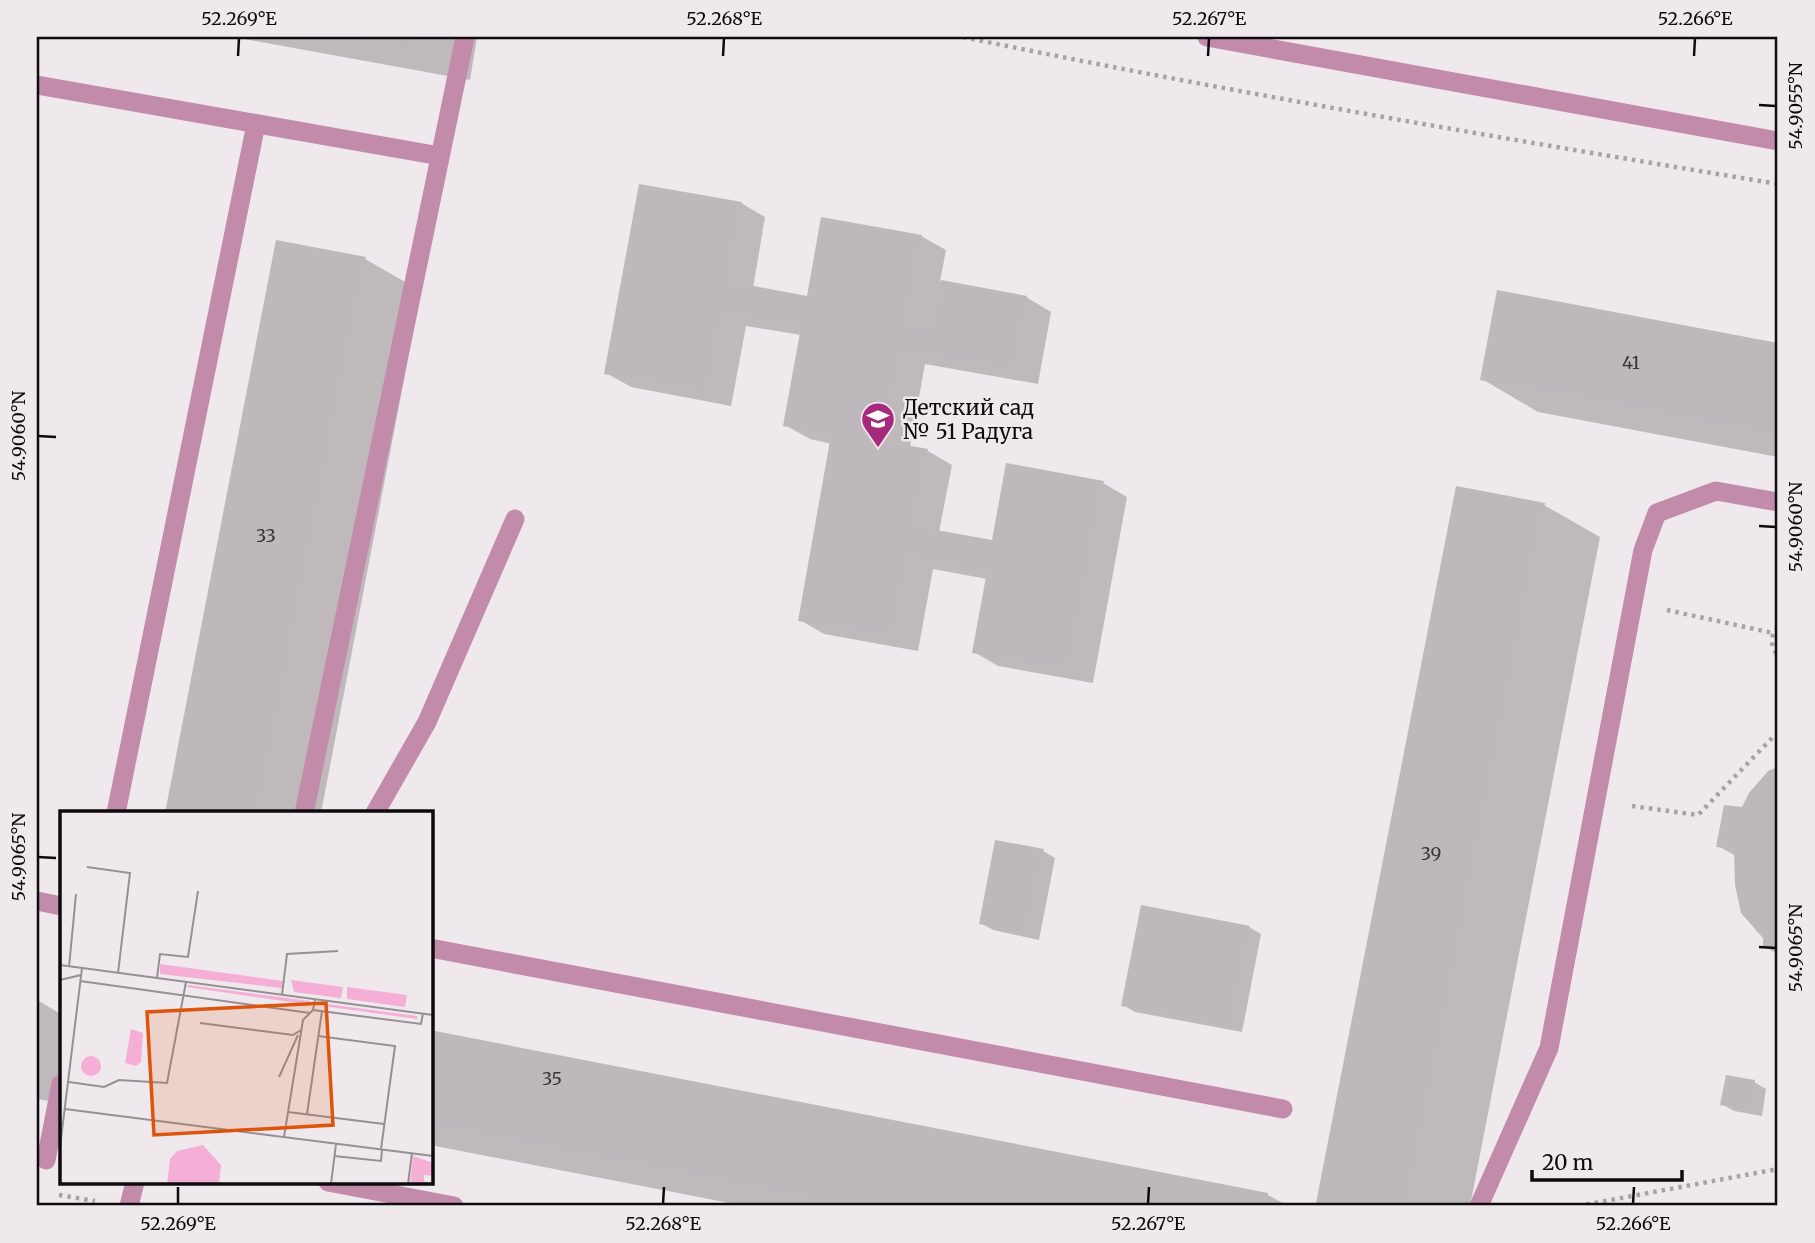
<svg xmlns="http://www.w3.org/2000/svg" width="1815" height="1243" viewBox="0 0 1815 1243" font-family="Merriweather,serif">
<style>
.shadow{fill:#0003}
.building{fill:#beb7bb}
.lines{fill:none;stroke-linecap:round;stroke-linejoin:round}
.path{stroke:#a8a2a5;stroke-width:4.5;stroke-dasharray:3.5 5;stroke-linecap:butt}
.service{stroke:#c18ba9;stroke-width:19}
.ticks{fill:none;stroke:#0e0b0d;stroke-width:2.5}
.labels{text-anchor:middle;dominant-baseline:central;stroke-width:5;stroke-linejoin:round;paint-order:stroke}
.number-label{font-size:18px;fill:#3a3638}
.poi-label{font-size:21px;fill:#0e0b0d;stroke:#efe8ec;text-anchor:start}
.inset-road{fill:none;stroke:#959093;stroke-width:2}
.view{fill:#dd550c;fill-opacity:0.15;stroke:#dd550c;stroke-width:3.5}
.inset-edge{fill:none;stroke:#0e0b0d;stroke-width:3.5}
.neatline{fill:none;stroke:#0e0b0d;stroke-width:2.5}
.ticks-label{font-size:18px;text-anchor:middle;fill:#0e0b0d}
</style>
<rect width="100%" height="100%" fill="#efe8ec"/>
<path class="shadow" d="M 233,37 L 477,37 L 470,80 Z
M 741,203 L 765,217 L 753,288 L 808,298 L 921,236 L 946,250 L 940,282 L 1026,297 L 1051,312 L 1038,384 L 925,364 L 910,447 L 928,451 L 952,465 L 939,532 L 994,542 L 1103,483 L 1127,497 L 1093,683 L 998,666 L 974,652 L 987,579 L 933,569 L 918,651 L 824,634 L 800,620 L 832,444 L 810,439 L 785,425 L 801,335 L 746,326 L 731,406 L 631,387 L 606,373 Z
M 365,259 L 421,291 L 321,813 L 167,813 Z
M 1498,292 L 1778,345 L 1778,457 L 1538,412 L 1482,379 Z
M 1544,505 L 1600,537 L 1470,1206 L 1325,1206 L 1318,1202 Z
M 1778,768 L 1778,954 L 1765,947 L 1765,938 L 1736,856 L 1718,846 L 1769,772 Z
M 1043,851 L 1055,858 L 1039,940 L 993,930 L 981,923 Z
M 1249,927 L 1261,934 L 1242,1032 L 1135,1012 L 1123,1005 Z
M 37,1000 L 61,1014 L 61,1103 L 37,1099 Z
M 430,1032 L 1268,1195 L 1288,1206 L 745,1206 L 430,1145 Z
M 1754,1082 L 1766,1089 L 1762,1116 L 1734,1111 L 1722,1104 Z"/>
<path class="building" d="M 355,37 L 416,37 L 414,49 L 355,38 Z
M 639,184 L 742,202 L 727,281 L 807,296 L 821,217 L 922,235 L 906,323 L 932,328 L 941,280 L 1027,296 L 1013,371 L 901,351 L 884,441 L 928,449 L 914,526 L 992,540 L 1006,463 L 1104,481 L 1069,670 L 972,653 L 987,571 L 908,557 L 893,638 L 798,621 L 831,435 L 783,426 L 801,327 L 722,313 L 707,393 L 604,374 Z
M 276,240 L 366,257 L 259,813 L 165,813 Z
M 1497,290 L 1778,343 L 1778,436 L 1480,380 Z
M 1456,486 L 1545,503 L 1408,1206 L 1333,1206 L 1316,1203 Z
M 1778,767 L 1778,950 L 1763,948 L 1763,938 L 1741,913 L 1735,885 L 1734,849 L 1716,847 L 1724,805 L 1742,807 L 1749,793 L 1768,771 Z
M 995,840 L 1044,849 L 1027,934 L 979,924 Z
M 1141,905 L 1250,926 L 1230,1027 L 1121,1006 Z
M 430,1030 L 1268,1193 L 1266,1206 L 848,1206 L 430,1125 Z
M 1726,1075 L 1755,1080 L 1750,1110 L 1720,1105 Z"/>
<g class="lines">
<path class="path" d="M 963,37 C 1234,93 1506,139 1778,184
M 1667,610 L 1773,633
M 1778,627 C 1769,637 1771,646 1778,656
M 1632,806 L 1698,815 L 1773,737 L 1778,734
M 59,1195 L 95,1201
M 1578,1206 L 1778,1169"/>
<path class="service" d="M 1207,37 L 1778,141
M 37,85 L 440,156
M 116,813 L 256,124
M 304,813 L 465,37
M 375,813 L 427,722 L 515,519
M 37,901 L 61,906
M 430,948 L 1283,1109
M 46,1160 L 61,1084
M 328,1182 L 454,1206
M 129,1206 L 135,1182
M 1479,1206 L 1549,1048 L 1643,550 L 1657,513 L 1716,491 L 1778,502"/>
</g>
<path class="ticks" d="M 238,56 L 239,38M 723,56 L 724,38M 1208,56 L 1209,38M 1694,56 L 1695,38M 1759,105 L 1776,106M 38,436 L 56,437M 1759,526 L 1776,527M 38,857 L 56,858M 1759,947 L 1776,948M 178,1204 L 178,1187M 663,1204 L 664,1187M 1148,1204 L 1149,1187M 1633,1204 L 1634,1187"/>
<defs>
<g id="school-pin" transform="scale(1.75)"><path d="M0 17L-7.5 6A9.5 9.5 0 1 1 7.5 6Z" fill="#a6297c" stroke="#efe8ec"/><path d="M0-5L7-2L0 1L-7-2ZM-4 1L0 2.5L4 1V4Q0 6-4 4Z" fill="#fff"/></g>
</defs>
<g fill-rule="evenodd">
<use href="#school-pin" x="878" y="419"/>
</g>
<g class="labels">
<g class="number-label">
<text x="1631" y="362">41</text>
<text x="266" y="535">33</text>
<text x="1431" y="853">39</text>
<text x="552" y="1078">35</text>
</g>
<g class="poi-label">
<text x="903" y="407">Детский сад<tspan x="903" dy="24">№ 51 Радуга</tspan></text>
</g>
</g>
<g transform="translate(60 811)">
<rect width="373" height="373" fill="#efe8ec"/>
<path d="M 100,153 L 223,170 L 222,177 L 100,163 ZM 231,169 L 283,176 L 281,187 L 234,181 ZM 128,174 L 250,190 L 251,194 L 127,176 ZM 287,176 L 347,184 L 345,196 L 287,188 ZM 259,192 L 357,205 L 357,208 L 256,194 ZM 71,218 L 83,222 L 81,251 L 76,255 L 65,252 ZM21 255a10 10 0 1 1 20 0a10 10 0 1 1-20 0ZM 143,334 L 161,354 L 159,373 L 107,373 L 110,348 L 117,340 ZM 353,345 L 373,352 L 373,365 L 364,364 L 364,370 L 372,373 L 350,373 Z" fill="#f5aed6"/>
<path class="inset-road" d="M 27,56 L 70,62 L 58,162M 0,154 L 373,204M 9,156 L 16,83M 97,167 L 100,143 L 128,146 L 138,80M 0,169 L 21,164M 20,170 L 250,202M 222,184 L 227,143 L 278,140M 253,199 L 361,213 L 363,202M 140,212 L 233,224 L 241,219M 258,225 L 335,235 L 321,338M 219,266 L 238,224M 9,271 L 44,276 L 59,269 L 107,272 L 126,171M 5,298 L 373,345M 228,301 L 324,313M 247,303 L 262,200M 224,326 L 243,209 L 253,199 L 255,188M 0,336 L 22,157M 274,345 L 321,350 L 322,339M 271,373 L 276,333M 348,373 L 352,342"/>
<path class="view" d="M 266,192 L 273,314 L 94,324 L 87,201 Z"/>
<rect width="373" height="373" class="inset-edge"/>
</g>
<rect width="1815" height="1243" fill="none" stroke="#efe8ec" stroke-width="77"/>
<path d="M1532 1170v10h150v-10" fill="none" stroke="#0e0b0d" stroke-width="3.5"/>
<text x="1542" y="1170" font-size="21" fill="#0e0b0d" stroke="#efe8ec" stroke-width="5" paint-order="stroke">20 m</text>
<rect x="38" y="38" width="1738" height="1166" class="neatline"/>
<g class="ticks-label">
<text x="239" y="25">52.269°E</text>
<text x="724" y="25">52.268°E</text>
<text x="1209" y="25">52.267°E</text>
<text x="1695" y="25">52.266°E</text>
<text transform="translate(1796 106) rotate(-90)" y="6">54.9055°N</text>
<text transform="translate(19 436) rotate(-90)" y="6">54.9060°N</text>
<text transform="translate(1796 527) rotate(-90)" y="6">54.9060°N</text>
<text transform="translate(19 857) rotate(-90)" y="6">54.9065°N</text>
<text transform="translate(1796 948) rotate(-90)" y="6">54.9065°N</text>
<text x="178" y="1230">52.269°E</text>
<text x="663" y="1230">52.268°E</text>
<text x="1148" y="1230">52.267°E</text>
<text x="1633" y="1230">52.266°E</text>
</g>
</svg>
